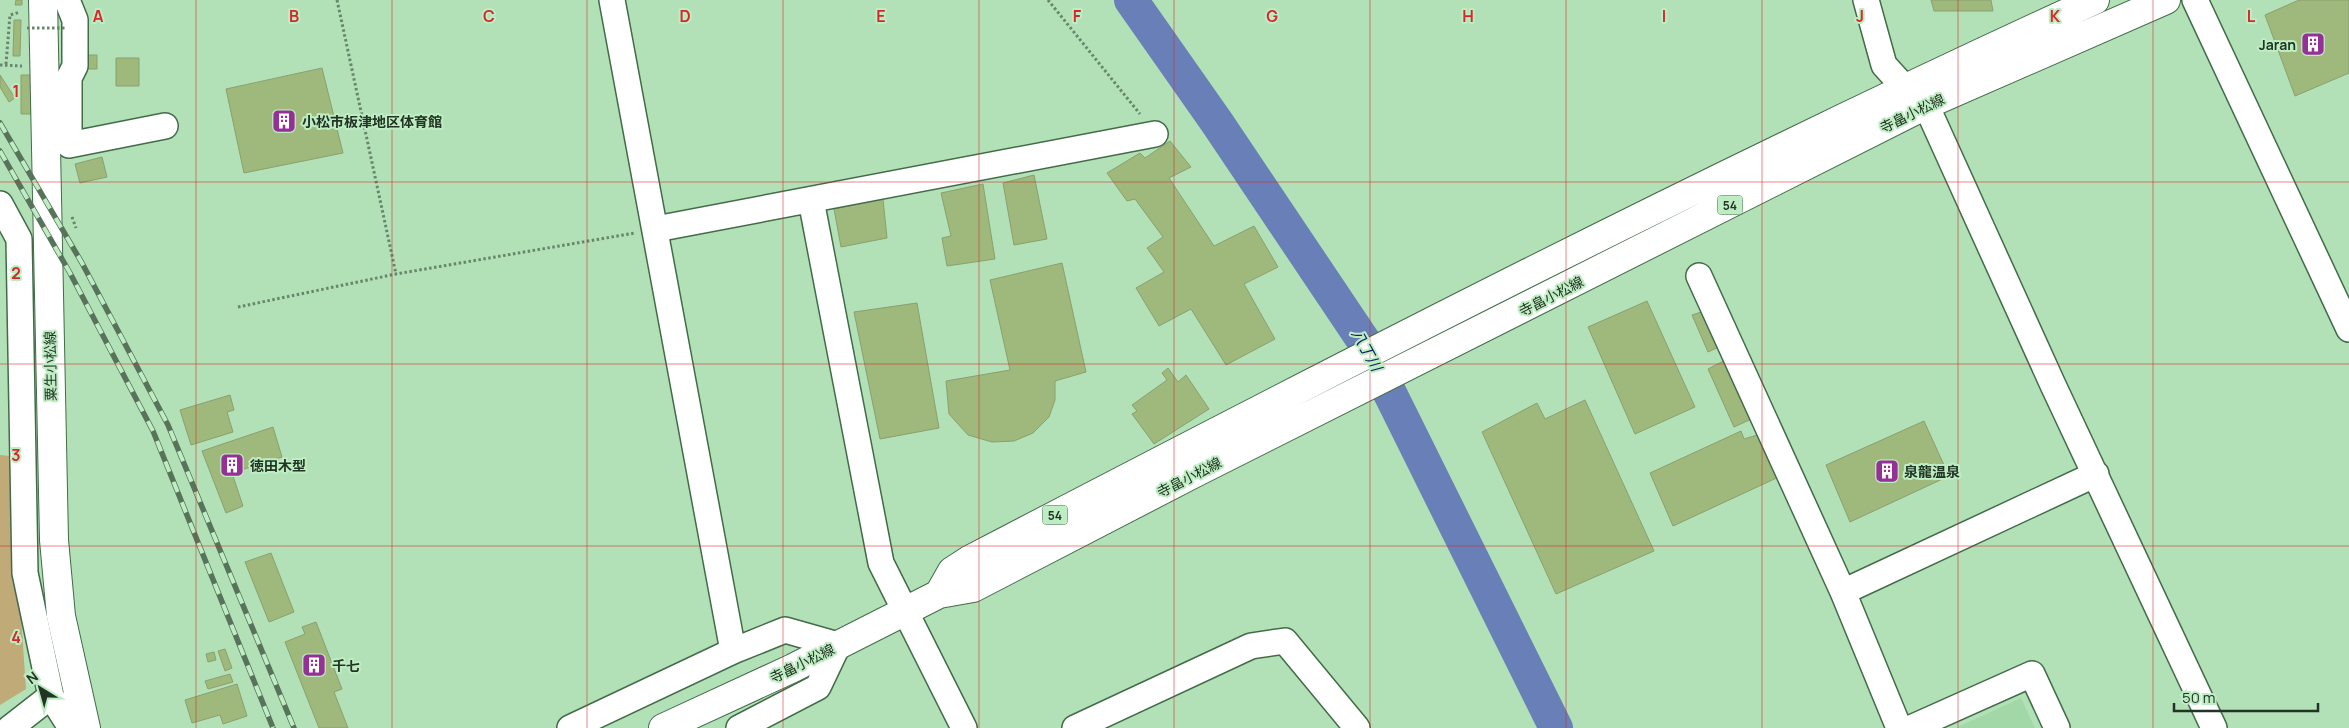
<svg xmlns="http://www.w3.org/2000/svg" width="2349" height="728" viewBox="0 0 2349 728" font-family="Manrope,'Noto Sans JP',sans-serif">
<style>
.built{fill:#a2d7a8}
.green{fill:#bfaa78}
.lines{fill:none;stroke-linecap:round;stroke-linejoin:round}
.river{stroke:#697fb7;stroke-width:34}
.building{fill:#9eb97b;stroke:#8aa06f}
.minor-casing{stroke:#426c48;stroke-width:28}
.major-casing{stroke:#426c48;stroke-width:30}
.path{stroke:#67866a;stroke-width:3;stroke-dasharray:2.5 2.5;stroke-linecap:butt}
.minor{stroke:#fff;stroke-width:25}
.major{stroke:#fff;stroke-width:28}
.rail-casing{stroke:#57735a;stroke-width:5.5}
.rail{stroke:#bfedc3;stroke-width:4;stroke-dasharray:11;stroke-linecap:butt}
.path-bridge{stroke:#67866a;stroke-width:3;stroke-dasharray:2.5 2.5;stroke-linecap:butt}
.grid{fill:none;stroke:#d62828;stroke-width:1;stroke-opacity:0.55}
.labels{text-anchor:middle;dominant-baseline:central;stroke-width:4;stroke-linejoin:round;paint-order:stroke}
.shield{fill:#bfedc3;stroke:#516c54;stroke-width:1}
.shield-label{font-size:12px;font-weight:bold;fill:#223424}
.poi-label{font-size:14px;font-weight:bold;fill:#223424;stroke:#bfedc3;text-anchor:start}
.street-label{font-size:14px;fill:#223424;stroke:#bfedc3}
.water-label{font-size:15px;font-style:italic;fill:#122265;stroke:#bfedc3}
.grid-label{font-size:16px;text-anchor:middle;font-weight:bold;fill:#d62828;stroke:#bfedc3;stroke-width:4;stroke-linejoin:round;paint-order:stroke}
</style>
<rect width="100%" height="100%" fill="#b2e0b7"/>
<path class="built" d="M 2021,698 L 2035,728 L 1956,728 Z"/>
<path class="green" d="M 0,455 L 10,456 L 26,689 L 0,705 Z"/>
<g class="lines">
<path class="river" d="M 1131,0 L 1218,124 L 1365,343 L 1556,728"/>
</g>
<path class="building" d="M 16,0 L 22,0 L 22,5 L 15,5 Z
M 1931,0 L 1991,0 L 1993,11 L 1934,11 Z
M 2299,0 L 2349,0 L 2349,73 L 2295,96 L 2265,15 Z
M 14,20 L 21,20 L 20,56 L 13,56 Z
M 83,55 L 97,55 L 97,69 L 83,69 Z
M 116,58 L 139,58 L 139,86 L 116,86 Z
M 322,68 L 343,153 L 244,173 L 226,89 Z
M 0,75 L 15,98 L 9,102 L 0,87 Z
M 21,75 L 31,75 L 31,114 L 21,114 Z
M 1170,141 L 1191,167 L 1169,178 L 1214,246 L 1254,226 L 1278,267 L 1244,284 L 1275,339 L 1226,365 L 1191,309 L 1159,326 L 1136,288 L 1164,272 L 1147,248 L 1163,237 L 1135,199 L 1127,201 L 1107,173 L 1140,153 L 1145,158 Z
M 102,157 L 107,177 L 80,183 L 75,164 Z
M 1034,175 L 1047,239 L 1014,245 L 1003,183 Z
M 983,184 L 995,259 L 947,266 L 942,238 L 951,236 L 941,193 Z
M 883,199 L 887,238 L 841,247 L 834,209 Z
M 1062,263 L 1086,372 L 1055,381 L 1055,400 L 1049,417 L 1033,433 L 1014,441 L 992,442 L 968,435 L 949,414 L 946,381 L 1010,370 L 990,280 Z
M 1647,301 L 1695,407 L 1635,434 L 1588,327 Z
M 917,303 L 939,428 L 880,439 L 854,312 Z
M 1707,310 L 1723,345 L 1708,352 L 1692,315 Z
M 1731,357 L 1758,416 L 1734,427 L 1708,369 Z
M 1168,368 L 1178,382 L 1186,375 L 1209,409 L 1154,444 L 1132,414 L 1137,411 L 1132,405 L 1167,380 L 1162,373 Z
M 230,395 L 234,410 L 227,412 L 233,432 L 191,445 L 180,410 Z
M 1585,400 L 1654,551 L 1556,594 L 1482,432 L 1537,403 L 1545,419 Z
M 1924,421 L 1949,476 L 1850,522 L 1826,465 Z
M 273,427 L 282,457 L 232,473 L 243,506 L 226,513 L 202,451 Z
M 1741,431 L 1744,439 L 1764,433 L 1783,475 L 1673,526 L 1650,473 Z
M 271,553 L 294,612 L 269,622 L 245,562 Z
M 316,622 L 342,689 L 334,692 L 348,728 L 319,728 L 285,642 L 305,634 L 302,627 Z
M 225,649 L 232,668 L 225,671 L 218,651 Z
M 214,652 L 216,660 L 208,662 L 206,654 Z
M 230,674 L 233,682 L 208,689 L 205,681 Z
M 237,684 L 247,716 L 223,724 L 220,715 L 192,723 L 185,700 Z"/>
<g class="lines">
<g class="minor-casing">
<path id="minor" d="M 67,0 L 75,20 L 75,66 L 69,78 L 69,145 L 165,126
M 612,0 L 733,651
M 1866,0 L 1884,65 L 1904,87 L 1926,105 L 2053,385 L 2214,728
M 2195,0 L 2349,329
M 811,200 L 881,563 L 964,728
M 0,204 L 19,239 L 25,573 L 51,696 L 71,728
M 656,229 L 1155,134
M 1699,276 L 1843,592 L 2096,474
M 1843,592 L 1899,728
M 10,728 L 51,696
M 570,728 L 733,651 L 785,630 L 838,645 L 818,687 L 739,728
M 1075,728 L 1251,646 L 1285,641 L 1357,728
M 1911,728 L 2032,674 L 2057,728"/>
</g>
<g class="major-casing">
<path id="major" d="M 43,0 L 54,540 L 61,616 L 86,728
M 939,594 L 952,571 L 969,560 C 1341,366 1714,174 2095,0
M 663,728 L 793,668 L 939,594 L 973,588 L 1195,473 L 1926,105 L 2166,0"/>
</g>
<path class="path" d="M 337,0 L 396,274
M 1048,0 L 1140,114
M 6,64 L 10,15 L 20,12
M 0,65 L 22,66
M 72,217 L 76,228
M 238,307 L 396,274 L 635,233"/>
<use href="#minor" class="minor"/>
<use href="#major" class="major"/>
<g class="rail-casing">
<path id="rail" d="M 0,123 L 82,263 L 168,425 L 294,728
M 0,151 L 70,273 L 153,431 L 273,728"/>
</g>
<use href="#rail" class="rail"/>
<path class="path-bridge" d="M 27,28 L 67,28"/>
</g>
<path class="grid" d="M 196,0 L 196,728M 392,0 L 392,728M 587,0 L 587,728M 783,0 L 783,728M 979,0 L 979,728M 1174,0 L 1174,728M 1370,0 L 1370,728M 1566,0 L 1566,728M 1762,0 L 1762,728M 1958,0 L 1958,728M 2153,0 L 2153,728M 0,182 L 2349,182M 0,364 L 2349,364M 0,546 L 2349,546"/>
<defs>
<g id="building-square" transform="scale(1.25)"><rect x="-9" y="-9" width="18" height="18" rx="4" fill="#953096" stroke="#bfedc3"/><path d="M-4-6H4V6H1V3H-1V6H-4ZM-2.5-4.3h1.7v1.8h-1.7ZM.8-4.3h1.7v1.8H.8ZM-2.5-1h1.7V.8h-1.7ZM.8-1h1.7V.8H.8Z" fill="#fff"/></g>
</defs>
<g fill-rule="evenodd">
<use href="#building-square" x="2313" y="44"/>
<use href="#building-square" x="284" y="121"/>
<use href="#building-square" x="232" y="465"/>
<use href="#building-square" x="1887" y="471"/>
<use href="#building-square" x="314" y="665"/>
</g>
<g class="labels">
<g class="shield">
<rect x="1717.5" y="195.5" width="25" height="19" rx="4"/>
<rect x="1042.5" y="505.5" width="25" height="19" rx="4"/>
</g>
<g class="shield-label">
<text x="1730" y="205">54</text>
<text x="1055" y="515">54</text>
</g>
<g class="poi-label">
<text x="2296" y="44" text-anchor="end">Jaran</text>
<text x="302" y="121">小松市板津地区体育館</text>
<text x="250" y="465">徳田木型</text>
<text x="1904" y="471">泉龍温泉</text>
<text x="332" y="665">千七</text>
</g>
<g class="street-label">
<text transform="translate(1912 113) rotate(-26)">寺畠小松線</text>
<text transform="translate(1551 296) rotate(-27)">寺畠小松線</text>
<text transform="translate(50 366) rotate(-91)">粟生小松線</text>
<text transform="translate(1189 477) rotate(-27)">寺畠小松線</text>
<text transform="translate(802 663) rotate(-26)">寺畠小松線</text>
</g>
<g class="water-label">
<text transform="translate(1367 350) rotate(61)">八丁川</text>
</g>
</g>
<g class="grid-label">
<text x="98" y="22">A</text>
<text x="294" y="22">B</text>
<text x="489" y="22">C</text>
<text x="685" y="22">D</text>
<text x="881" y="22">E</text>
<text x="1077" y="22">F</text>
<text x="1272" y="22">G</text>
<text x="1468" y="22">H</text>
<text x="1664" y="22">I</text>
<text x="1860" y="22">J</text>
<text x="2055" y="22">K</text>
<text x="2251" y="22">L</text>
<text x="16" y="97">1</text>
<text x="16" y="279">2</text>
<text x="16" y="461">3</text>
<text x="16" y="643">4</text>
</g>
<g transform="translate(40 688) rotate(323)" stroke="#bfedc3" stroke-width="4" paint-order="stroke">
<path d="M0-4L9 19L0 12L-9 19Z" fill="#223424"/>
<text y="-8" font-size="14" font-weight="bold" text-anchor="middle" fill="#223424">N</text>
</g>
<path d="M2174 703v8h144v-8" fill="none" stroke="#223424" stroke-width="2.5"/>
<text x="2182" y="703" font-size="15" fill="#223424" stroke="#bfedc3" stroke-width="4" paint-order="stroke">50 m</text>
</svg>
